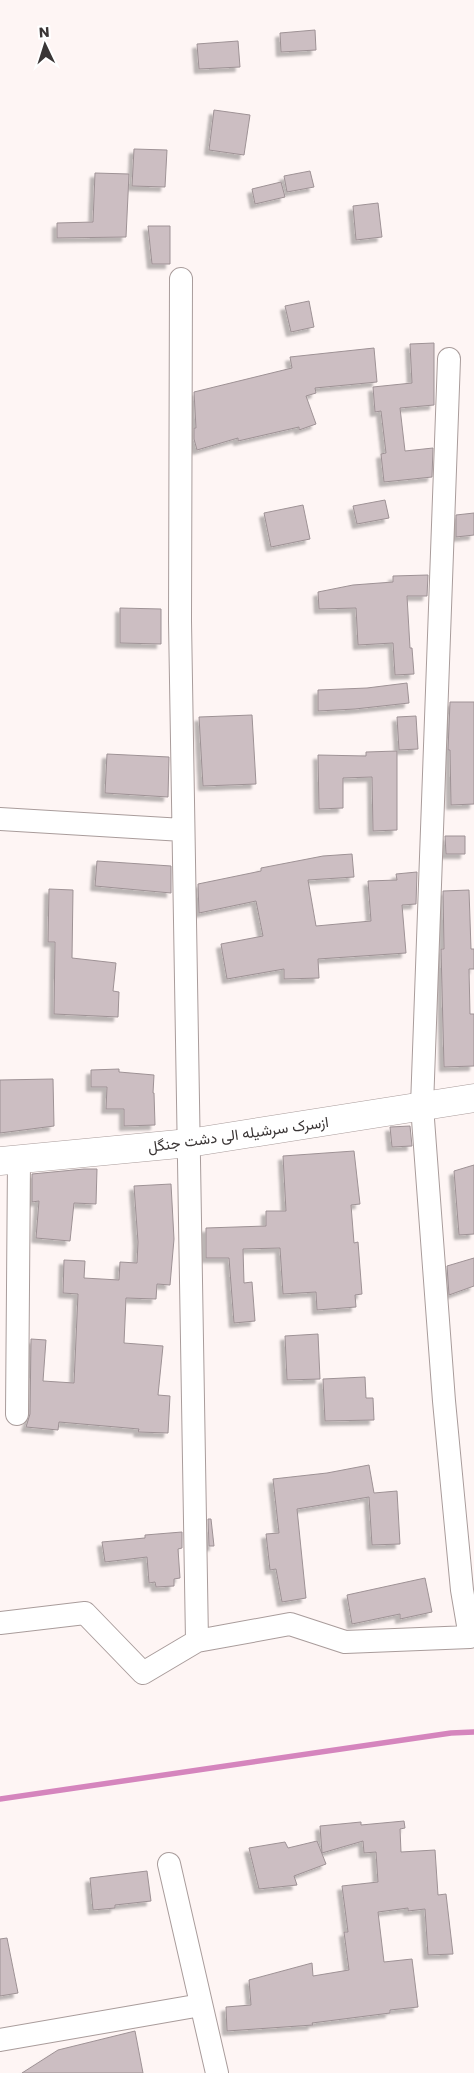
<svg xmlns="http://www.w3.org/2000/svg" width="474" height="2073" viewBox="0 0 474 2073" font-family="Poppins,Vazirmatn,sans-serif">
<style>
.lines{fill:none;stroke-linecap:round;stroke-linejoin:round}
.stream{stroke:#d585bd;stroke-width:5.5}
.building{fill:#ccbec2;stroke:#9e9295;filter:url(#shadow)}
.street-casing{stroke:#a99c9b;stroke-width:24}
.secondary-casing{stroke:#a99c9b;stroke-width:29}
.street{stroke:#fff;stroke-width:22}
.secondary{stroke:#fff;stroke-width:28}
.labels{text-anchor:middle;dominant-baseline:central;stroke-width:4;stroke-linejoin:round;paint-order:stroke}
.street-label{font-size:15px;fill:#3a3535;stroke:#fff}
</style>
<defs>
<filter id="shadow"><feDropShadow dx="-4.5" dy="4.5" stdDeviation="1" flood-color="#0004"/></filter>
</defs>
<rect width="100%" height="100%" fill="#fef5f4"/>
<g class="lines">
<path class="stream" d="M 0,1799 L 451,1733 L 474,1732"/>
</g>
<path class="building" d="M 315,30 L 316,50 L 281,52 L 280,33 Z
M 238,41 L 240,67 L 199,69 L 197,44 Z
M 214,110 L 250,115 L 244,155 L 209,150 Z
M 134,149 L 167,150 L 165,187 L 132,186 Z
M 310,171 L 314,187 L 287,192 L 284,176 Z
M 95,173 L 129,174 L 126,237 L 57,238 L 57,223 L 93,222 Z
M 281,182 L 285,197 L 255,204 L 252,189 Z
M 378,203 L 382,237 L 356,240 L 353,206 Z
M 148,226 L 170,226 L 170,264 L 152,264 Z
M 309,301 L 314,327 L 291,332 L 285,306 Z
M 434,343 L 434,405 L 400,408 L 405,451 L 433,448 L 432,477 L 384,482 L 381,454 L 386,453 L 381,411 L 375,412 L 373,387 L 412,383 L 410,344 Z
M 374,348 L 377,382 L 315,388 L 316,393 L 306,396 L 316,424 L 299,430 L 299,427 L 238,441 L 238,438 L 197,450 L 194,439 L 194,428 L 196,428 L 194,392 L 292,368 L 290,357 Z
M 385,500 L 389,518 L 357,524 L 353,506 Z
M 303,505 L 310,539 L 271,547 L 264,513 Z
M 474,513 L 474,535 L 456,537 L 456,515 Z
M 428,575 L 427,596 L 407,596 L 410,648 L 412,648 L 414,674 L 395,675 L 393,643 L 358,645 L 356,608 L 319,609 L 318,592 L 353,585 L 393,582 L 393,576 Z
M 120,608 L 161,609 L 161,644 L 120,643 Z
M 407,683 L 409,703 L 355,709 L 318,711 L 318,690 L 367,688 Z
M 450,702 L 474,702 L 474,804 L 451,805 L 450,750 L 448,750 Z
M 252,715 L 256,784 L 203,786 L 199,717 Z
M 416,716 L 418,749 L 399,750 L 397,717 Z
M 397,751 L 397,830 L 373,831 L 372,777 L 343,778 L 343,808 L 319,809 L 318,755 L 366,756 L 366,752 Z
M 107,754 L 169,757 L 168,797 L 105,793 Z
M 445,836 L 465,836 L 465,854 L 446,854 Z
M 352,854 L 354,877 L 308,880 L 316,926 L 371,921 L 368,881 L 397,880 L 396,874 L 417,872 L 416,904 L 402,905 L 406,953 L 318,959 L 319,978 L 284,979 L 284,969 L 227,979 L 221,944 L 263,936 L 256,901 L 199,913 L 198,884 L 261,871 L 261,868 L 323,856 Z
M 97,861 L 171,866 L 171,893 L 95,886 Z
M 49,889 L 73,890 L 72,958 L 116,963 L 113,991 L 119,992 L 118,1017 L 54,1014 L 55,942 L 48,942 Z
M 469,890 L 471,949 L 474,949 L 474,969 L 469,969 L 470,1014 L 474,1014 L 474,1066 L 444,1067 L 441,949 L 444,949 L 443,891 Z
M 119,1069 L 119,1072 L 154,1075 L 153,1093 L 154,1093 L 155,1125 L 124,1126 L 124,1109 L 106,1109 L 107,1087 L 91,1087 L 91,1070 Z
M 53,1079 L 54,1126 L 0,1133 L 0,1080 Z
M 410,1126 L 412,1146 L 392,1147 L 390,1127 Z
M 354,1151 L 360,1204 L 351,1205 L 354,1243 L 358,1242 L 362,1294 L 355,1295 L 356,1307 L 317,1310 L 316,1292 L 283,1294 L 280,1248 L 243,1249 L 244,1283 L 252,1282 L 255,1321 L 234,1323 L 229,1258 L 206,1258 L 206,1228 L 266,1226 L 266,1211 L 286,1211 L 283,1156 Z
M 474,1165 L 474,1234 L 459,1235 L 454,1171 Z
M 84,1169 L 97,1169 L 96,1204 L 74,1203 L 70,1241 L 36,1238 L 39,1201 L 32,1202 L 32,1174 Z
M 171,1184 L 174,1239 L 170,1285 L 157,1284 L 156,1299 L 126,1298 L 124,1343 L 163,1346 L 158,1395 L 170,1396 L 168,1433 L 138,1432 L 139,1429 L 59,1422 L 58,1430 L 26,1427 L 30,1414 L 31,1339 L 46,1340 L 43,1381 L 74,1383 L 78,1294 L 63,1293 L 64,1260 L 85,1261 L 84,1278 L 119,1280 L 120,1262 L 137,1263 L 138,1242 L 134,1186 Z
M 474,1258 L 474,1286 L 449,1295 L 447,1266 Z
M 318,1334 L 320,1379 L 287,1380 L 285,1336 Z
M 365,1377 L 366,1398 L 373,1398 L 374,1420 L 325,1421 L 323,1379 Z
M 369,1465 L 374,1493 L 397,1491 L 400,1544 L 372,1545 L 369,1497 L 297,1509 L 306,1598 L 282,1602 L 276,1569 L 270,1570 L 266,1534 L 279,1533 L 273,1479 L 327,1473 Z
M 208,1519 L 211,1519 L 214,1546 L 209,1546 Z
M 182,1532 L 182,1548 L 178,1549 L 180,1578 L 174,1579 L 174,1586 L 156,1587 L 155,1582 L 149,1583 L 147,1557 L 105,1562 L 102,1542 L 145,1538 L 145,1535 Z
M 425,1578 L 432,1612 L 400,1619 L 400,1614 L 352,1624 L 347,1595 Z
M 404,1821 L 405,1828 L 400,1829 L 401,1852 L 435,1850 L 438,1895 L 446,1894 L 453,1954 L 428,1955 L 425,1909 L 408,1911 L 408,1908 L 378,1912 L 384,1962 L 412,1959 L 418,2007 L 390,2010 L 390,2013 L 312,2023 L 313,2025 L 227,2031 L 226,2007 L 251,2005 L 249,1980 L 312,1963 L 313,1976 L 349,1970 L 344,1932 L 348,1932 L 342,1886 L 378,1882 L 376,1852 L 364,1853 L 363,1841 L 322,1853 L 320,1826 L 361,1822 L 361,1825 Z
M 317,1841 L 326,1864 L 294,1876 L 297,1885 L 259,1889 L 249,1848 L 285,1842 L 288,1848 Z
M 147,1871 L 151,1901 L 115,1905 L 115,1908 L 93,1910 L 90,1878 Z
M 7,1938 L 18,1993 L 0,1996 L 0,1939 Z
M 135,2031 L 143,2073 L 22,2073 L 58,2050 Z"/>
<g class="lines">
<g class="street-casing">
<path id="street" d="M 181,279 L 180,621 L 197,1641
M 0,819 L 183,830
M 17,1414 L 19,1160
M 0,1623 L 85,1613 L 143,1673 L 197,1641 L 290,1624 L 345,1642 L 470,1637 L 462,1590 L 444,1401 L 422,1106 L 449,359
M 169,1864 L 217,2073
M 0,2040 L 201,2005"/>
</g>
<g class="secondary-casing">
<path id="secondary" d="M 0,1161 L 189,1143 L 474,1098"/>
</g>
<use href="#street" class="street"/>
<use href="#secondary" class="secondary"/>
</g>
<g class="labels">
<g class="street-label">
<text transform="translate(238 1134) rotate(-8)">ازسرک سرشیله الی دشت جنگل</text>
</g>
</g>
<g transform="translate(45 45) rotate(356)" stroke="#ffffff" stroke-width="4" paint-order="stroke">
<path d="M0-4L9 19L0 12L-9 19Z" fill="#3a3535"/>
<text y="-8" font-size="14" font-weight="bold" text-anchor="middle" fill="#3a3535">N</text>
</g>
</svg>
